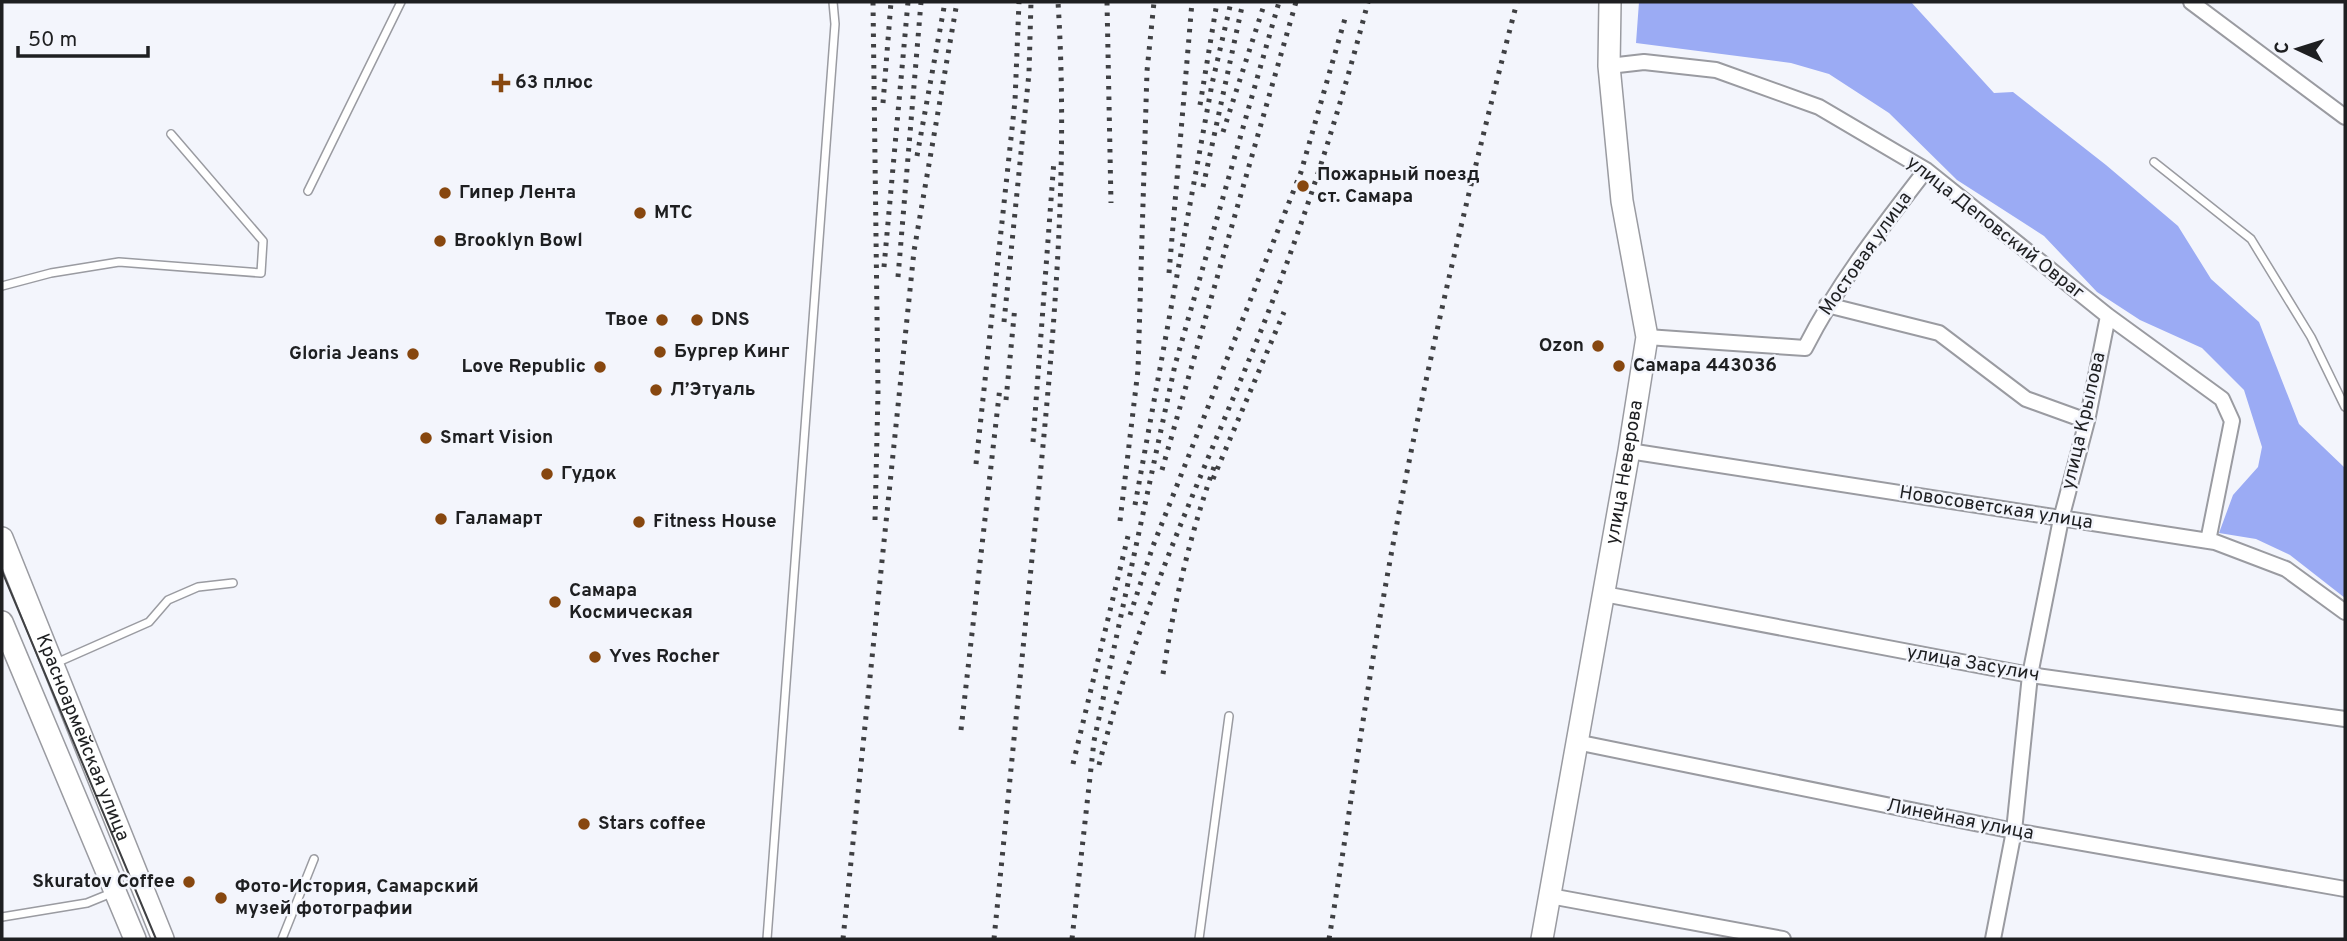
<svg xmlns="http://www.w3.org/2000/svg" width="2347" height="941" viewBox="0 0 2347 941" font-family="Overpass,sans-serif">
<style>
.forest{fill:#9babf4}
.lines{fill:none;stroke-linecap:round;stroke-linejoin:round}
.lane-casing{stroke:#9a9ba1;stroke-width:10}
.street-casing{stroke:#9a9ba1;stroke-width:18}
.secondary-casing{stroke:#9a9ba1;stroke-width:24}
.lane{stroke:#fff;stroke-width:7}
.street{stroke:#fff;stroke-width:14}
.secondary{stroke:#fff;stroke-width:21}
.tram{stroke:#3f4043;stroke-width:2}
.rail{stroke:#3f4043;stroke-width:5;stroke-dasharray:3.5 7;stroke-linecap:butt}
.poi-dot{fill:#87470f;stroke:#f3f5fc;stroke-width:2.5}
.labels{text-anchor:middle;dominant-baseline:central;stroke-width:5;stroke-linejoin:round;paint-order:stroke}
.poi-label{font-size:19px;font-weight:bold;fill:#1e1f21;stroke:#f3f5fc;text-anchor:start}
.street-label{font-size:19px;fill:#1e1f21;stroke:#f3f5fc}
</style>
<rect width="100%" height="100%" fill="#f3f5fc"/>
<path class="forest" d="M 1639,2 L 1911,2 L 1994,93 L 2013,92 L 2106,165 L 2178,226 L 2211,279 L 2259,322 L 2299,424 L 2345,468 L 2345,598 L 2290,555 L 2256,539 L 2219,533 L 2233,495 L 2258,467 L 2262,447 L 2244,390 L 2202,348 L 2140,320 L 2097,292 L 2044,236 L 1957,180 L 1889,113 L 1829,74 L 1791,63 L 1636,43 Z"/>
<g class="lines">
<g class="lane-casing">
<path id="lane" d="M 2154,162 L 2251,239 L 2311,337 L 2345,407
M 308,191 L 401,2
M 2,286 L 51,273 L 119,262 L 261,273 L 263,241 L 171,134
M 56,663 L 149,622 L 168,600 L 198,587 L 233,583
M 2,917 L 87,903 L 114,892
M 282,939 L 314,859
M 767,939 L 835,24 L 833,2
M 1199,939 L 1229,716"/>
</g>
<g class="street-casing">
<path id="street" d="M 2191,2 L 2345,117
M 1609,66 L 1644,62 L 1716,70 L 1819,107 L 1926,170 L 2108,316 L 2222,399 L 2232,421 L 2208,541
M 1827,305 L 1939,333 L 2026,399 L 2087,421
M 1647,337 L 1805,348 C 1838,283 1882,227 1926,170
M 1629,451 L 2215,542 L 2286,569 L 2345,612
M 1604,594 L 2030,675 L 2345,719
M 1576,742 L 2014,831 L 2345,889
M 1550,896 L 1783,939
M 1993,939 L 2014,831 L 2030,675 L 2061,519 L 2087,421 L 2108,316"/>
</g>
<g class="secondary-casing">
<g id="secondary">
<path id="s1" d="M 2,538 L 163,939"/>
<path d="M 2,622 L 135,939"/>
<path id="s2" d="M 1542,939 L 1629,451 L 1647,337 L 1622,201 L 1609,66 L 1610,2"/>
</g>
</g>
<use href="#lane" class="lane"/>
<use href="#street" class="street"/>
<use href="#secondary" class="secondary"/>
<path class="tram" d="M 2,571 L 156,939"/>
<path class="rail" d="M 873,2 L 878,392 L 875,521
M 1107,2 L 1111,203
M 883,103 L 891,2
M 1200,105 L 1217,2
M 1223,132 L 1265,2
M 917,156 L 945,2
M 1203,187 L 1243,2
M 884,267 L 908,2
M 1169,273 L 1192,2
M 898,277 L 921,2
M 1004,322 L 1029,73 L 1031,2
M 1006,400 L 1015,306
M 1033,442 L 1054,160
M 976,464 L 1015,101 L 1019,2
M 1162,470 L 1296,2
M 1213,479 L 1284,312
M 1135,505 L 1212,84 L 1231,2
M 1120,521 L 1138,370 L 1147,71 L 1154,2
M 1130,615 L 1153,546 L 1301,172 L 1346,15
M 1163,674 C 1174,603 1190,535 1214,467
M 961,730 L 1000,387
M 1073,764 L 1128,536
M 1099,765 C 1136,619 1199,482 1256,343 C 1301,232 1338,118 1368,2
M 843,939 L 914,251 L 957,2
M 994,939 C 1008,799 1022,659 1036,518 C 1053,345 1069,177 1058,2
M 1072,939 L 1094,741 L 1175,365 L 1279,2
M 1329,939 C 1348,826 1363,712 1383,600 C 1418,399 1466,199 1517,2"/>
</g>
<g class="poi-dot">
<path d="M497.5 72.5h7v7h7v7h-7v7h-7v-7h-7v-7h7z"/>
<circle cx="1303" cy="186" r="7"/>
<circle cx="445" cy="193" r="7"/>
<circle cx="640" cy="213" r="7"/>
<circle cx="440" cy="241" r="7"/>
<circle cx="662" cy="320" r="7"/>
<circle cx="697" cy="320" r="7"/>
<circle cx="1598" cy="346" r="7"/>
<circle cx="660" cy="352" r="7"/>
<circle cx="413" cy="354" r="7"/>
<circle cx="1619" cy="366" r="7"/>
<circle cx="600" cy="367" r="7"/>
<circle cx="656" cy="390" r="7"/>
<circle cx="426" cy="438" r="7"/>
<circle cx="547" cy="474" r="7"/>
<circle cx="441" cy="519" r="7"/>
<circle cx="639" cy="522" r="7"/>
<circle cx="555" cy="602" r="7"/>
<circle cx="595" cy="657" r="7"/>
<circle cx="584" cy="824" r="7"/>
<circle cx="189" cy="882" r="7"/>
<circle cx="221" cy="898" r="7"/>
</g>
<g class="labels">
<g class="poi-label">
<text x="515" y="83">63 плюс</text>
<text x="1317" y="175">Пожарный поезд<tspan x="1317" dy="22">ст. Самара</tspan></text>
<text x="459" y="193">Гипер Лента</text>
<text x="654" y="213">МТС</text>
<text x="454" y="241">Brooklyn Bowl</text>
<text x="648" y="320" text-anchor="end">Твое</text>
<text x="711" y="320">DNS</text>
<text x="1584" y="346" text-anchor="end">Ozon</text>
<text x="674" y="352">Бургер Кинг</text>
<text x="399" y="354" text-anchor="end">Gloria Jeans</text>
<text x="1633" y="366">Самара 443036</text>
<text x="586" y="367" text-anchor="end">Love Republic</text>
<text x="670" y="390">Л’Этуаль</text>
<text x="440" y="438">Smart Vision</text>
<text x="561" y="474">Гудок</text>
<text x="455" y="519">Галамарт</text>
<text x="653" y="522">Fitness House</text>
<text x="569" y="591">Самара<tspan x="569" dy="22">Космическая</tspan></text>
<text x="609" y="657">Yves Rocher</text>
<text x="598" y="824">Stars coffee</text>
<text x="175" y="882" text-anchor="end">Skuratov Coffee</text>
<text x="235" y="887">Фото-История, Самарский<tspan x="235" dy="22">музей фотографии</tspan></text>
</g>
<g class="street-label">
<text transform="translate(1995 228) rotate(38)">улица Деповский Овраг</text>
<text transform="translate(1866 254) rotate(-55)">Мостовая улица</text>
<text transform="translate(2084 421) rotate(-77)">улица Крылова</text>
<text stroke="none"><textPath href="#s2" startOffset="474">улица Неверова</textPath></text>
<text transform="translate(1996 508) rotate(9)">Новосоветская улица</text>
<text transform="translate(1973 664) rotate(10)">улица Засулич</text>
<text stroke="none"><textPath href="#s1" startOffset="215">Красноармейская улица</textPath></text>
<text transform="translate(1960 820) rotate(11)">Линейная улица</text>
</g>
</g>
<rect width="2347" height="941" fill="none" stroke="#1e1f21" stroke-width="7"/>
<g transform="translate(2298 49) rotate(274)" stroke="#f3f5fc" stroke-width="5" paint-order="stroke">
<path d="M0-5L12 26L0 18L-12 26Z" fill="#1e1f21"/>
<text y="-10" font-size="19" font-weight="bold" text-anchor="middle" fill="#1e1f21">С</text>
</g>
<path d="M18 46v10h130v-10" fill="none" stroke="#1e1f21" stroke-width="3.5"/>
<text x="28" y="46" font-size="21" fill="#1e1f21" stroke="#f3f5fc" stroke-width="5" paint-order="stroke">50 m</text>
</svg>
